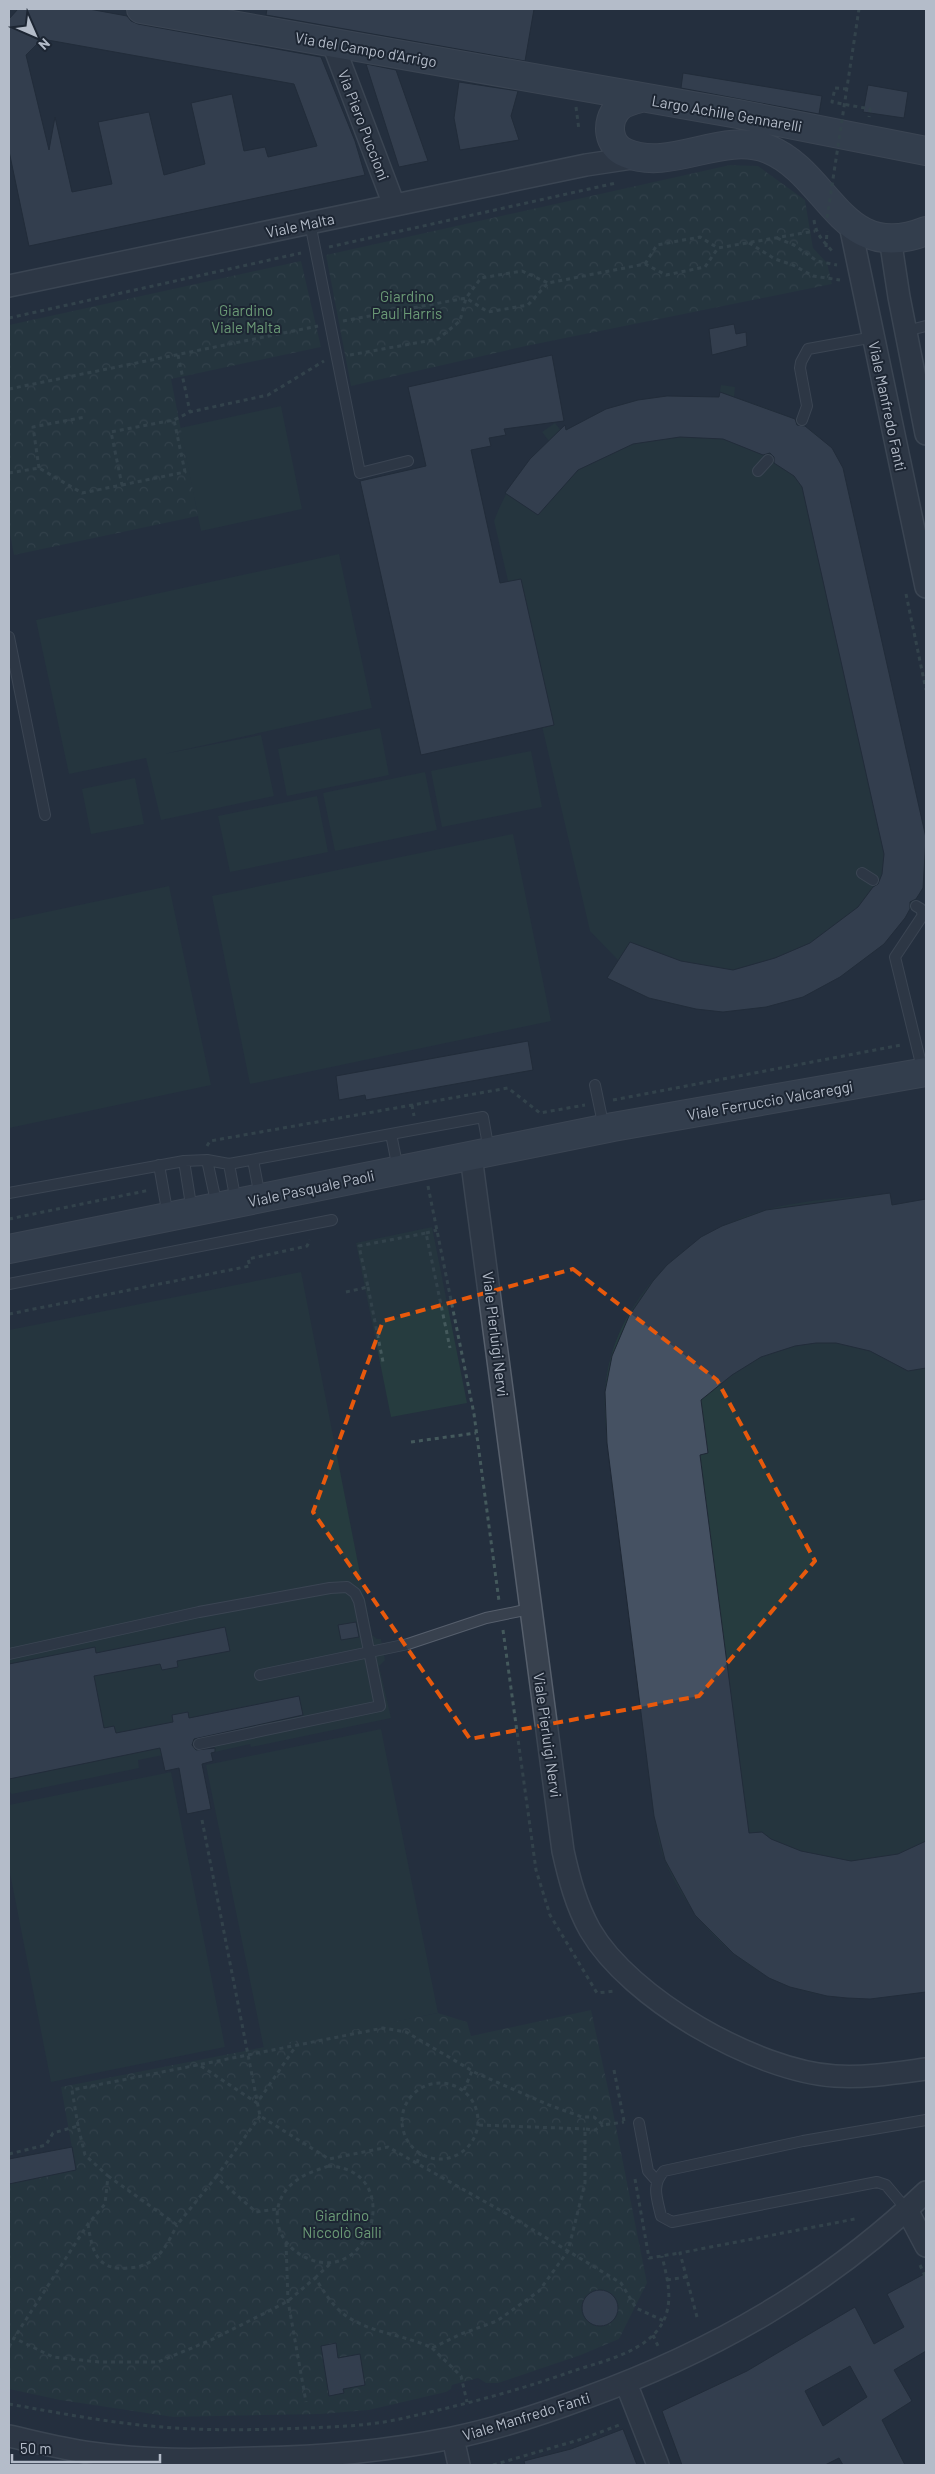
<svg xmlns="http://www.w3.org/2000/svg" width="935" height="2474" viewBox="0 0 935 2474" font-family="Barlow,sans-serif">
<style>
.grass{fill:#263c3f}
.park{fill:url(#park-crowns)}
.building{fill:#455162;stroke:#1f2835;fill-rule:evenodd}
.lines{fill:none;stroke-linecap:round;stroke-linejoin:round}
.lane-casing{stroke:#565f6c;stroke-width:12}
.street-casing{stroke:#565f6c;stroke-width:24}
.secondary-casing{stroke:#565f6c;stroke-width:30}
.path{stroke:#44595c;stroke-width:3;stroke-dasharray:4 4;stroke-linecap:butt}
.lane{stroke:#38414e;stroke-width:10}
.street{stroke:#38414e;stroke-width:21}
.secondary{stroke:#465061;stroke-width:28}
.path-bridge{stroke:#44595c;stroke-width:3;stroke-dasharray:4 4;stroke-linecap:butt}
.marked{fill:none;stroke:#e8590c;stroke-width:4;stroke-dasharray:10 6;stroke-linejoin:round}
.labels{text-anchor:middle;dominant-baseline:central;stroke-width:4;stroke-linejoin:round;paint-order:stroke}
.street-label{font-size:15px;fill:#b4bcc9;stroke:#1d2633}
.park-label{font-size:15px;fill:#6b9a76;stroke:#1d2633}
</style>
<defs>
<pattern id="park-crowns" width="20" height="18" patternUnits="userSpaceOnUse" patternTransform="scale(1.25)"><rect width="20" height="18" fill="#263c3f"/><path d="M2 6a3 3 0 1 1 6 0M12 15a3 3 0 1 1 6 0" fill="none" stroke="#435659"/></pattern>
</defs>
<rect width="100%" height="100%" fill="#242f3e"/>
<path class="grass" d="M 721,385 L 735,387 L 734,397 C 782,414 816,420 843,468 L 926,838 L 923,888 L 905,918 L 766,1007 L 723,1012 L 696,1009 L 649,998 L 607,978 L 618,960 L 590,931 L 494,521 C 507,487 522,466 549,441 L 542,432 L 555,423 L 562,432 L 606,409 L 638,400 L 667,396 L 719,397 Z
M 281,406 L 302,509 L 201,531 L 180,428 Z
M 339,554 L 372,708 L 164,754 L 261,735 L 274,796 L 161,820 L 146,758 L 69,774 L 36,620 Z
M 380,728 L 389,775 L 287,796 L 278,749 Z
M 531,751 L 542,807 L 442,827 L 431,771 Z
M 425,772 L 437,830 L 335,851 L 323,793 Z
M 135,778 L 144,824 L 91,834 L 82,789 Z
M 317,796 L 328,852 L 230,872 L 218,816 Z
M 513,834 L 551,1021 L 250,1084 L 212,896 Z
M 169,886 L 211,1085 L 9,1128 L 9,920 Z
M 890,1193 L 892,1205 L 926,1200 L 926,1992 C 893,1996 861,2001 828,1996 C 754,1986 693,1928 665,1861 C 659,1847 657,1831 654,1816 L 607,1443 C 606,1426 604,1410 605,1393 C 610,1305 683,1232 765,1210 C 805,1199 849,1198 890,1193 Z
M 432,1227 L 467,1403 L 391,1417 L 356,1243 Z
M 301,1272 L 372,1635 L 377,1639 L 381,1639 L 385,1660 L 379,1666 L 391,1718 L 251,1747 L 250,1744 L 215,1752 L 214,1745 L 195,1749 L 193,1741 L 178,1752 L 138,1760 L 139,1768 L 12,1794 L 9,1791 L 9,1330 Z
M 381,1729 L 438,2013 L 264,2049 L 206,1765 Z
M 171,1772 L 225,2047 L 51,2082 L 9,1868 L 9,1805 Z"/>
<path class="park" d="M 730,165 L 758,166 L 805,200 L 813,248 L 827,263 L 832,284 L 526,346 L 351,386 L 326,255 Z
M 301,261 L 321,347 L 171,379 L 198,516 L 14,555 L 9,529 L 9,325 Z
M 591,2010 L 612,2107 L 647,2283 L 619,2339 L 581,2355 L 498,2383 L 486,2383 L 478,2378 L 452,2385 L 451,2389 L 446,2392 L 369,2410 L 321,2414 L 173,2417 L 60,2400 L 9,2389 L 9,2184 L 76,2170 L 61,2087 L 438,2013 L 467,2022 L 471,2036 Z"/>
<path class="building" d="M 18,9 L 89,9 L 127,16 L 131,21 L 138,24 L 321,57 L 355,141 L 365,175 L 29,246 L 9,151 L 9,19 ZM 42,39 L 294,84 L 317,146 L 268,157 L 265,147 L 244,151 L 232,94 L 191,103 L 205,164 L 164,175 L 149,112 L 98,122 L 112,184 L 72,192 L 55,117 L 49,150 L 26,55 Z
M 267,9 L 534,9 L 525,61 L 266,15 Z
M 366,64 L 396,70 L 428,161 L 399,167 Z
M 683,73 L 822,96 L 819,114 L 681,88 Z
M 459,82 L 518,91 L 511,116 L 519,140 L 460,150 L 454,118 Z
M 868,85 L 908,92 L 904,118 L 863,112 Z
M 734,324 L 736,334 L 746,332 L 747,346 L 712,355 L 709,329 Z
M 552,355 L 564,421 L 504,429 L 506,435 L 489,438 L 491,446 L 471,450 L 500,583 L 521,579 L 554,725 L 421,755 L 360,481 L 426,466 L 408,387 Z
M 720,392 L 795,419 L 797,425 L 805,426 L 832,448 L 843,468 L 926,838 L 923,888 L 916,899 L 910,902 L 910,909 L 905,918 L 884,944 L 840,977 L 803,997 L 766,1007 L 723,1012 L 696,1009 L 649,998 L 607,978 L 630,942 L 681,961 L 733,970 L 775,958 L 810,943 L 858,907 L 873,887 L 878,884 L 882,874 L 884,854 L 802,487 L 794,476 L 774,463 L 774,457 L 770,453 L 763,455 L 723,439 L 680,437 L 633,444 L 578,470 L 538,515 L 505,493 L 530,459 L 565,425 L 566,430 L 606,409 L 638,400 L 667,396 L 719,397 Z
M 528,1041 L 533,1070 L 366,1100 L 365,1095 L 339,1100 L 336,1076 Z
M 890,1193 L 892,1205 L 926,1199 L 926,1368 L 908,1371 L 870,1351 L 836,1343 L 816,1343 L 795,1346 L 761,1357 L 732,1375 L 701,1400 L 708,1453 L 700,1455 L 749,1833 L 762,1832 L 771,1839 L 801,1851 L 851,1861 L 898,1854 L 926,1841 L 926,1992 L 870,1999 L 847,1998 L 827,1996 L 790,1987 L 769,1978 L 734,1954 L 695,1915 L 665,1860 L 654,1816 L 607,1443 L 605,1392 L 612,1356 L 629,1316 L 653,1281 L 667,1265 L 701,1237 L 722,1226 L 766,1210 Z
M 356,1622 L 359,1637 L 341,1640 L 338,1625 Z
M 225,1627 L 230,1651 L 177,1661 L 178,1667 L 162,1670 L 160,1664 L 94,1676 L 104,1728 L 114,1726 L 116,1733 L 173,1722 L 172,1715 L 188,1712 L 189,1718 L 299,1696 L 303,1715 L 194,1739 L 192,1745 L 196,1750 L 215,1748 L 215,1752 L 211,1753 L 213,1761 L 202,1764 L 211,1809 L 187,1814 L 179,1768 L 165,1771 L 160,1748 L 9,1779 L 9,1664 L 95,1647 L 96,1653 Z
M 72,2147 L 76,2170 L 9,2184 L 9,2159 Z
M 926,2273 L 926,2351 L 894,2370 L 912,2401 L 882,2420 L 905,2465 L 843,2465 L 839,2458 L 825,2465 L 682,2465 L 662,2411 L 747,2371 L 855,2307 L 874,2344 L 904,2327 L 887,2294 ZM 850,2366 L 867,2397 L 823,2426 L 805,2391 Z
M582 2308a18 18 0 1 1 36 0a18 18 0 1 1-36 0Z
M 336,2343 L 338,2358 L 360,2354 L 365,2385 L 343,2389 L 344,2393 L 329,2396 L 321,2346 Z
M 623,2429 L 637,2465 L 525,2465 L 524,2461 L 571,2449 Z"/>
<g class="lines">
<g class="lane-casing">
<path id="lane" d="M 310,223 L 360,473 L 408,461
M 906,331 L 926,326
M 802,420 L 807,406 L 800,368 L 801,362 L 808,349 L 874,337
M 758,471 L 768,460
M 9,637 L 45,815
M 862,873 L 873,880
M 916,906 L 921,909 L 923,915 L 895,957 L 923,1072
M 595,1085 L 604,1128
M 391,1134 L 398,1169
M 207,1160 L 217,1206
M 253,1160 L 260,1197
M 184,1161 L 192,1211
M 229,1164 L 236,1202
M 159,1165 L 168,1216
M 9,1193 L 184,1161 L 207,1160 L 229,1164 L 483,1117 L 489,1151
M 9,1284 L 332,1220
M 9,1654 L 199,1612 L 330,1588 L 347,1587 L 355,1593 L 359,1601 L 380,1706 L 199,1744
M 260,1675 L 408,1644 L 486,1618 L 530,1609
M 639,2123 L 648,2171 L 656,2180
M 907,2210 L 886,2185 L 877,2182 L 672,2222 L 661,2216 C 657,2198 651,2185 664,2171 L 803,2141 L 926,2120"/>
</g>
<g class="street-casing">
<path id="street" d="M 333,44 L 394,205
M 850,225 L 926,587
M 890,238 L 899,297 L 926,434
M 9,286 L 586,165 L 639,157
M 471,1156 L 563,1851 C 569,1878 576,1905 590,1930 C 630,1999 756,2071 835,2076 C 865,2078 896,2073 926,2069
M 907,2210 L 926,2246
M 626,2383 L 658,2465
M 9,2436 C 36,2442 63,2449 91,2453 C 146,2461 200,2460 255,2458 C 321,2457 387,2451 452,2438 C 497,2429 542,2414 585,2398 C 715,2351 826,2287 926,2192
M 453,2438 L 459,2465"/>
</g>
<g class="secondary-casing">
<path id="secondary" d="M 141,9 L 738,114 L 926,151
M 641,98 C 633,100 624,102 618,108 C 605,122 608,146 626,153 C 671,172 722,131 768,149 C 830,174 841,265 926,231
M 9,1249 L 613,1127 L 926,1072"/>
</g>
<path class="path" d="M 847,89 L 835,88 L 832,102 L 870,109 L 869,117
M 576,107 L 579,130
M 814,220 C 816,235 824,242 834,253
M 777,238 L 794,245 L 817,261 L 837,265
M 749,243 L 775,259 L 793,265 L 813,276 L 840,280
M 329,247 L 616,183
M 826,247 L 827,231
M 645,264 L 657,245 L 700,237 L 718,248
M 9,318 L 301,253
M 343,321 L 466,298 L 488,312 L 528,305 L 548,283 L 645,264 L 666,275 L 705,267 L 718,248 L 815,231
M 178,355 L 190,412
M 350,355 L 438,339 L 460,321 L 466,298 L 481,278 L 522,271 L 548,283
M 9,389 L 318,326
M 39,468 L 33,427 L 85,417
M 9,473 L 39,468 L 82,493 L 122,485 L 111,432 L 174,420 L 190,412 L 268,395 L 324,361
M 122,485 L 185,472 L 174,420
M 906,594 L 926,690
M 613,1100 L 901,1045
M 412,1105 L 414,1116
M 207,1146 L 210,1141 L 508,1088 L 540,1113 L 585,1105
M 428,1186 L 474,1414 L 499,1601
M 9,1219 L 150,1190
M 426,1233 L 437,1230
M 368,1287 L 383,1362
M 346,1292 L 368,1287 L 359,1246 L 426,1233 L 450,1348
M 9,1314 L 250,1266 L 248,1259 L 303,1247 L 307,1246 L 310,1240
M 411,1442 L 476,1433
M 503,1630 L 536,1870 L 550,1915 L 597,1993 L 615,1991
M 202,1820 L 260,2116 L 329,2159 L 388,2147 L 505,2213 L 621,2283 L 636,2308 L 664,2321
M 201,2066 L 257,2103 L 296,2046
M 614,2070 L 624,2121
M402 2121a38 38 0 1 1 76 0a38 38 0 1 1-76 0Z
M 464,2090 L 472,2071
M 479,2125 L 585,2129
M 78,2126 L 72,2090 L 383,2028 L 406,2032 L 476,2073 L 549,2105 L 582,2117 L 594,2117 L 603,2125 L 624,2122
M 9,2154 L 46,2145 L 53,2133 L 78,2126 L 85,2155 L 108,2176 L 105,2204 L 88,2224 L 14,2338
M 417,2163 L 420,2154
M 328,2166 C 409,2169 369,2295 301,2255 C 272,2238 268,2200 297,2180 C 306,2173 318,2170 328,2166 Z
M 108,2176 L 177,2225 L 216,2177 L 256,2212 L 277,2209
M 216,2177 L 260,2116
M 635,2179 L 649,2258 L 680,2253
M 88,2224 C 92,2250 96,2271 128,2268 C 136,2268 146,2265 153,2260 C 164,2252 171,2237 177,2225
M 286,2243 L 288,2301 L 306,2402
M 920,2265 L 926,2278
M 315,2278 L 331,2263
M 667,2280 L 686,2277
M 697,2317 L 680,2253 L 855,2219
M 653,2335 L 658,2346
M 9,2347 L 14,2338 L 53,2357 L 99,2362 L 158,2362 L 211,2340 L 269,2311 L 288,2301 L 315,2278 C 322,2288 328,2299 336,2307 C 360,2333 402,2333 432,2348 L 461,2334 L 497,2321 L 539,2291 L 568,2251 L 585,2183 L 585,2129 L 595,2130 L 603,2125
M 432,2348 L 461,2376 L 467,2402
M 9,2404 C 59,2413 110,2423 162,2427 C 209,2431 257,2430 305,2428 C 334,2427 365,2426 395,2420 C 454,2407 515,2392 573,2371 C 603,2361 647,2352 663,2322 C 674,2300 667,2278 662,2256
M 493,2465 L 582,2439 L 622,2424"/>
<use href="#lane" class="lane"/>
<use href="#street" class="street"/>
<use href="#secondary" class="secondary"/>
<path class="path-bridge" d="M 827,218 L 859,9"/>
</g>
<path d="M0 0H935V2474H0ZM 573,1269 L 717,1380 L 815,1561 L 699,1696 L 470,1739 L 313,1512 L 383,1321 Z" fill="#242f3e" fill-opacity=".55" fill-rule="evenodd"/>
<path class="marked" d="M 573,1269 L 717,1380 L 815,1561 L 699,1696 L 470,1739 L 313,1512 L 383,1321 Z"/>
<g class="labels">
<g class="street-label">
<text transform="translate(366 49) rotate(10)">Via del Campo d'Arrigo</text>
<text transform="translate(727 113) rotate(10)">Largo Achille Gennarelli</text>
<text transform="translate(364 125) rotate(69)">Via Piero Puccioni</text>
<text transform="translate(300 225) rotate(-12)">Viale Malta</text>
<text transform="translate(888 406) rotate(78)">Viale Manfredo Fanti</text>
<text transform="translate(770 1100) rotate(-10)">Viale Ferruccio Valcareggi</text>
<text transform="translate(311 1188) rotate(-12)">Viale Pasquale Paoli</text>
<text transform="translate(496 1334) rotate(83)">Viale Pierluigi Nervi</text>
<text transform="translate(548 1735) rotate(82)">Viale Pierluigi Nervi</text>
<text transform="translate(526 2416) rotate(-17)">Viale Manfredo Fanti</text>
</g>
<g class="park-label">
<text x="407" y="296">Giardino<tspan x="407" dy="17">Paul Harris</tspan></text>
<text x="246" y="310">Giardino<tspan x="246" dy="17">Viale Malta</tspan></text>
<text x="342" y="2215">Giardino<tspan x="342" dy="17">Niccolò Galli</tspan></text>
</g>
</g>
<rect width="935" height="2474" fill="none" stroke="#b4bcc9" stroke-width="20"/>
<g transform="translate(35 35) rotate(135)" stroke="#1d2633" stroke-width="4" paint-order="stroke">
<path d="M0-4L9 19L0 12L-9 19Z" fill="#b4bcc9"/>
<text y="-8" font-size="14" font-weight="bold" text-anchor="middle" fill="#b4bcc9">N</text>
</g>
<path d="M12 2454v8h148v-8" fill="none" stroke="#b4bcc9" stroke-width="2.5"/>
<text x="20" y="2454" font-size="15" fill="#b4bcc9" stroke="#1d2633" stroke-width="4" paint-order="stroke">50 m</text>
</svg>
